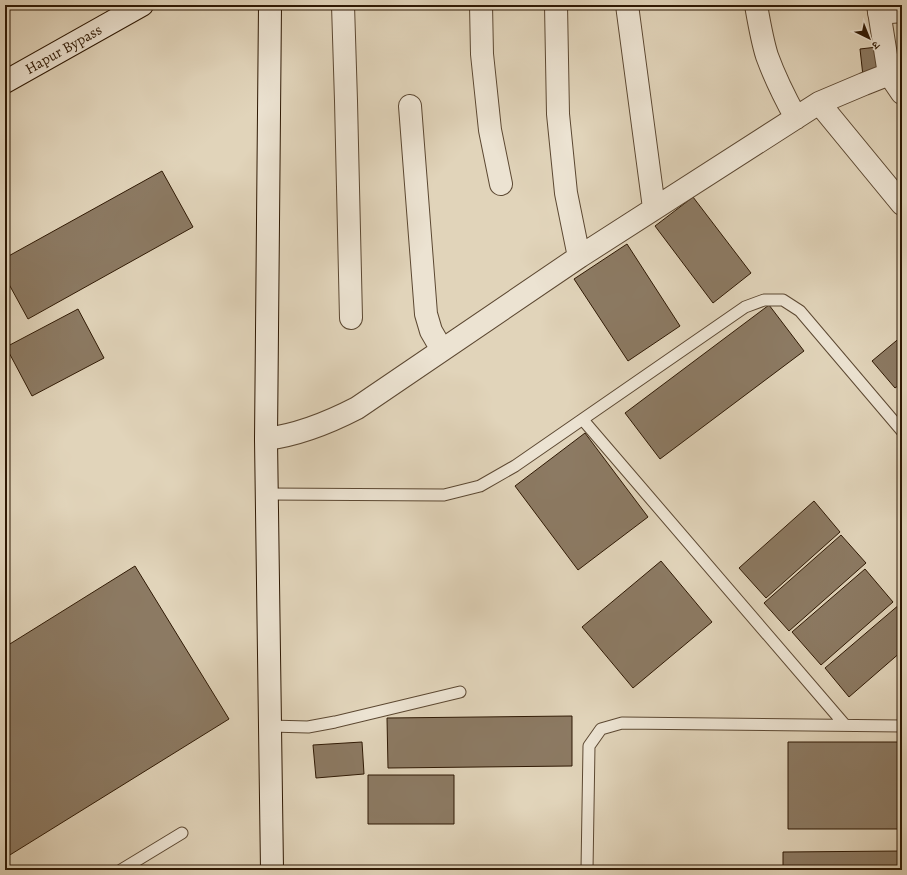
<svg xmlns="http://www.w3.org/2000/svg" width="907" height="875" viewBox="0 0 907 875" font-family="Alegreya,'Noto Serif Devanagari',serif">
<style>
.building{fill:#8c7a63;stroke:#2f1904}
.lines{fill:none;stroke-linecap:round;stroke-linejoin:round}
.lane-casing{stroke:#5c4832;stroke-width:13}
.street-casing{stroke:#5c4832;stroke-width:24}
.secondary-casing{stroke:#2f1904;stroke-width:24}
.lane{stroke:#ece3d2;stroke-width:11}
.street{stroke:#ece3d2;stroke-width:22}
.secondary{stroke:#ece3d2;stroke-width:22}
.labels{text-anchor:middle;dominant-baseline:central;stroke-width:3;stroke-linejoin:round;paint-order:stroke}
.street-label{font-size:15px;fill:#2f1904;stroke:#ece3d2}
</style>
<rect width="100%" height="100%" fill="#e1d4ba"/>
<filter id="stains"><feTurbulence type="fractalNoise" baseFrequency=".005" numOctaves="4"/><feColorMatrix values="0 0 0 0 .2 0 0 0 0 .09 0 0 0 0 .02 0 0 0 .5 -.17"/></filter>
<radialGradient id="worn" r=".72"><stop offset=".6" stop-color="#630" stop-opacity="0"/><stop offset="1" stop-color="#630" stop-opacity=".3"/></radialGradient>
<path class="building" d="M 877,47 L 880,74 L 863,76 L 860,49 Z
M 162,171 L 193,227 L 28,319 L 5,277 L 5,258 Z
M 693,197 L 751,273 L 713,303 L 655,226 Z
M 627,244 L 680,326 L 628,361 L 574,279 Z
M 769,305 L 804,351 L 660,459 L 625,413 Z
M 78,309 L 104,358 L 32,396 L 6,347 Z
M 902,336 L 902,383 L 895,388 L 872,361 Z
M 585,433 L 648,517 L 578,570 L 515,486 Z
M 814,501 L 840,532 L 766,598 L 739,568 Z
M 841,535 L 866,563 L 789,631 L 764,603 Z
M 661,561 L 712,622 L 633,688 L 582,627 Z
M 135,566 L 229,719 L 5,858 L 5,647 Z
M 865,569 L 893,602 L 821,665 L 792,632 Z
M 900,604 L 902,606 L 902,651 L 849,697 L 825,668 Z
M 572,716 L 572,766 L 388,768 L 387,718 Z
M 362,742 L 364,774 L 316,778 L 313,745 Z
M 788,742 L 902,742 L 902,829 L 788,829 Z
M 368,775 L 454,775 L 454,824 L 368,824 Z
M 902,851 L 902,870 L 783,870 L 783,852 Z"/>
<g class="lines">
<g class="lane-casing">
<path id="lane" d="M 583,420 L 845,725
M 267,494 L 444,495 L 480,486 L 515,466 L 745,307 L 764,300 L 783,300 L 800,311 L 902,431
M 270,726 L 308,727 L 335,722 L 460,692
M 121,870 L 182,833
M 587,870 L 589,746 L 601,729 L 622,723 L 902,726"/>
</g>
<g class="street-casing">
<path id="street" d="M 343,5 L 346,101 L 351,318
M 481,5 L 482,54 L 490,130 L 501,184
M 556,5 L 558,114 L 566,193 L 579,257
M 627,5 L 654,208
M 756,5 C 759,22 762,40 767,56 C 775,78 785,98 796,118
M 878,5 L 889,74 L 902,93
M 879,13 L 902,11
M 819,103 L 902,204
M 410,106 L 426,314 L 431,331 L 442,350
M 266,439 C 298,435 328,423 357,408 L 579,257 L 819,103 L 864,84 L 902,69"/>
</g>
<g class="secondary-casing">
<g id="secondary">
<path d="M 270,5 L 266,439 L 272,870"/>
<path id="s1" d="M 5,82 L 142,5"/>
</g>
</g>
<use href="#lane" class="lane"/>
<use href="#street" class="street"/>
<use href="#secondary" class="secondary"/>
</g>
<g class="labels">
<g class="street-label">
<text stroke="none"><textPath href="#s1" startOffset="67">Hapur Bypass</textPath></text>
</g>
</g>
<rect width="907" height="875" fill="none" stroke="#e1d4ba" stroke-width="20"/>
<rect x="6" y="6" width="895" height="863" fill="none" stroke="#2f1904" stroke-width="2"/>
<rect x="10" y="10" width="887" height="855" fill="none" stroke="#2f1904"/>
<g transform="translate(869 38) rotate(137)" stroke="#ece3d2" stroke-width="3" paint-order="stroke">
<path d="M0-3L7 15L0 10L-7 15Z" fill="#2f1904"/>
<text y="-6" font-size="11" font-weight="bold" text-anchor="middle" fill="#2f1904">उ</text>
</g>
<rect width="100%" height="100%" filter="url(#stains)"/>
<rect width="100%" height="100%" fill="url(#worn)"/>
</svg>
